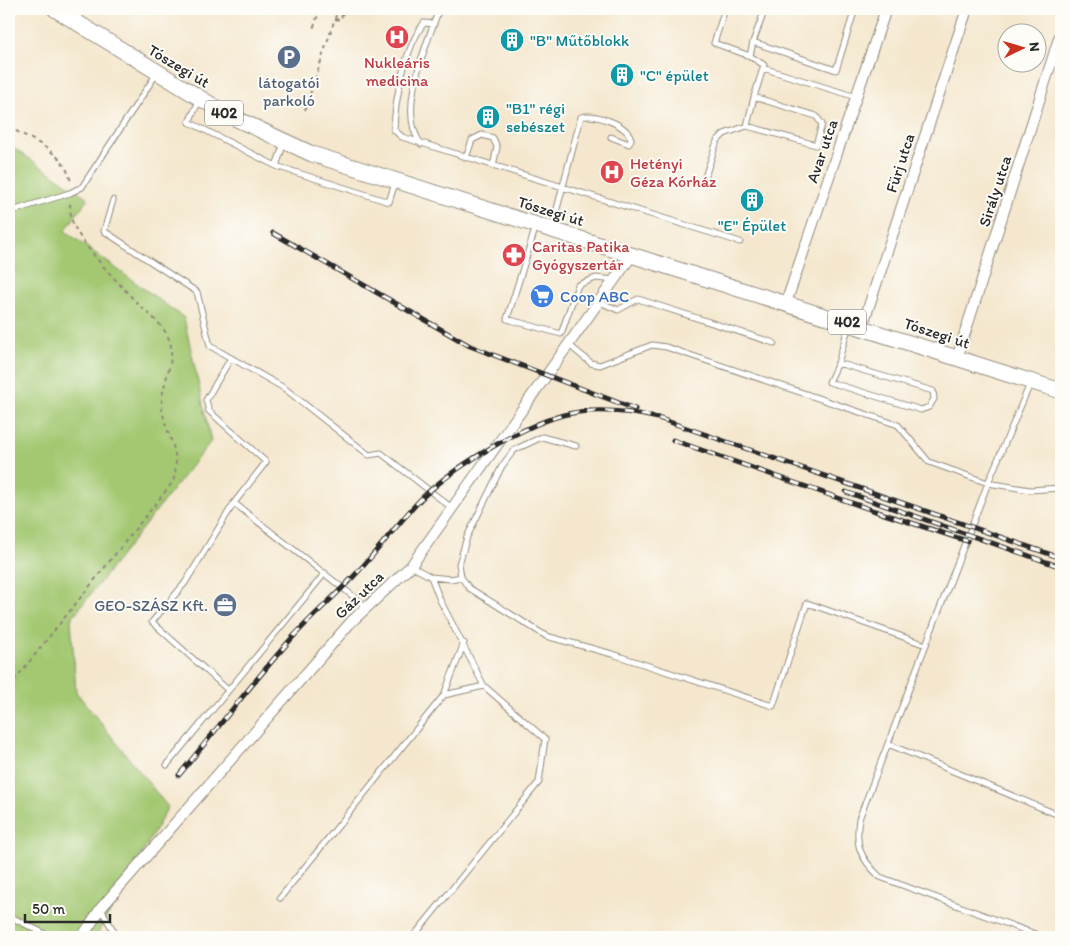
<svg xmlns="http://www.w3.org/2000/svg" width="1070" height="946" viewBox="0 0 1070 946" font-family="Itim,sans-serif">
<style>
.green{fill:#a3c871;stroke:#677a4e}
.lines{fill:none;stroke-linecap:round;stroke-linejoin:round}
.service-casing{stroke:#90897c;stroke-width:7}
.minor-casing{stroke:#90897c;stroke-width:12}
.primary-casing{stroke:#90897c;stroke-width:17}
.path{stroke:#90897c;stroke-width:2;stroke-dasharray:4 4;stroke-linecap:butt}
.service{stroke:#fff;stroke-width:5}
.minor{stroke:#fff;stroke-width:10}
.primary{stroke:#fff;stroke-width:15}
.rail-casing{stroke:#2b2b2b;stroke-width:5}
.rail{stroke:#fdfcf7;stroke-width:3;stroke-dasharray:9;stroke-linecap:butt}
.labels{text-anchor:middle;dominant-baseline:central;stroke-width:4;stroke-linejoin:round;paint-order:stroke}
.shield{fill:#fdfcf7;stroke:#6a6a68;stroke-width:1}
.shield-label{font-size:15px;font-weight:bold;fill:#2b2b2b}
.culture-label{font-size:16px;fill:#0d838f;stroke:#fdfcf7;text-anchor:start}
.health-label{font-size:16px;fill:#be3a42;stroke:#fdfcf7;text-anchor:start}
.street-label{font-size:16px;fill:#2b2b2b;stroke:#fdfcf7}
.service-label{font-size:16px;fill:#4e5e75;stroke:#fdfcf7}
.shop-label{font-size:16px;fill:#366cbe;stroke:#fdfcf7;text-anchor:start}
</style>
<rect width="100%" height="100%" fill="#fdfcf7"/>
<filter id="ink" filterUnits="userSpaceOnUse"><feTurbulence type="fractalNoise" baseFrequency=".02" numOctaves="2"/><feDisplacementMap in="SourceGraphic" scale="10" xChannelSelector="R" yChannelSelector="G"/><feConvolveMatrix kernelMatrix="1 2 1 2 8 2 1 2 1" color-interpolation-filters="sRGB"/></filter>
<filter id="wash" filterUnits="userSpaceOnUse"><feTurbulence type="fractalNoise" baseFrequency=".0096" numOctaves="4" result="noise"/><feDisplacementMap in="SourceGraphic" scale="20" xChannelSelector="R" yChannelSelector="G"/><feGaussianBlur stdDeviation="1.12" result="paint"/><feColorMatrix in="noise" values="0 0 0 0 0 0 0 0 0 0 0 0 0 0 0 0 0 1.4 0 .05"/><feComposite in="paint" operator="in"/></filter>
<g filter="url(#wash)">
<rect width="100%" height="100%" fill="#f4e7ce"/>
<path class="green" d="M 9,145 L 88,198 L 65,231 L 184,318 L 211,441 L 71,619 L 76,692 L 168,807 L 96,937 L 9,937 Z"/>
</g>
<g filter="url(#ink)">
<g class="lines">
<g class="service-casing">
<path id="service" d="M 725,9 L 714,43 L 750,56 L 753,42
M 765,9 L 753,42 L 836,70 L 855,9
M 434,24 L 424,23 C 405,48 395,98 394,130 L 402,137 L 740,242
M 763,68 L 856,97
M 199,101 L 189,122 L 276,166
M 747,126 L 754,97
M 284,143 L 276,166 L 389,202 L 395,183
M 421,144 C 396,111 427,44 439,9
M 466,158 L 472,140 L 482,135 L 493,138 L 497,147 L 493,166
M 705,177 L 717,141 L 724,134 L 747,126 L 816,145 L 822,124 L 816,116 L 754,97 L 764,65 L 750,56
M 113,200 L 104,231 L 197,292 L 210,346 L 284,388 L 369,455 L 381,453 L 452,508
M 9,212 L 70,193 L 82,187 L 157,73
M 536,226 L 507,319 L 561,334 L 578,285 L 596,278 L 615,280
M 552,228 L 581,117 C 594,113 627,124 631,139 L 629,144 L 611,137
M 600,302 L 618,310 L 638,299 L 774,343
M 569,345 L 591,363 L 600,365 L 652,345 L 666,347 L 898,425 L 929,462 L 988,483 L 1030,490 L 1061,488
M 231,358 L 206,400 L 209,411 L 266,462 L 234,503 L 367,607
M 838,363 L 933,391 L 934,399 L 929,407 L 921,410 L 829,382 L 838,363 L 849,325
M 1030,384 L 988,483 L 859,819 C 855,846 860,858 880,877 L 1043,937
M 411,566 L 431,577 L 440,600 L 484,686 L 545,739 L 539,782 L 413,937
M 431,577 L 451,579 L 461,577 L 469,588 L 546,636 L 612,654 L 773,706 L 807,603 L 926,645
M 461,577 L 459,564 L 467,537 L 502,466 L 514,450 L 542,437 L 576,446
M 464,643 L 444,695 L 484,686
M 228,690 L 152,622 L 185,583 L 234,503
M 888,744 L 1061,816
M 167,765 L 325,573
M 280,898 L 444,695
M 101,909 L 117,937
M 9,916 L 51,937"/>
</g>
<g class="minor-casing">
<path id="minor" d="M 69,18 L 74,9
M 786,303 L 886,9
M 862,327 L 967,9
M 957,358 L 1061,32
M 82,937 L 101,908 L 351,622 L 411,566 L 632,255"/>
</g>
<g class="primary-casing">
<path id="primary" d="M 55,9 L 226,114 L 312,154 L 1061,391"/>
</g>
<path class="path" d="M 308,9 L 319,12 L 313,29
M 319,12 L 338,9
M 335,19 L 340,20 L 345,9
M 305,110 L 338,9
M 9,127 C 33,141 66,152 71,183
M 9,687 L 173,482 C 182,450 167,440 162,409 C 159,388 176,363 170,342 C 165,326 152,317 141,307 C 123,288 86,250 75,228 C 71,221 70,210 70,202"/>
<use href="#service" class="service"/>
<use href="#minor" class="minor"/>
<use href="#primary" class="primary"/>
<g class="rail-casing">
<path id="rail" d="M 273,233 L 470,346 L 635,409
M 673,440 L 875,511 L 967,541
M 846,492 L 1061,567
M 179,775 C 217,729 253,682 292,638 C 312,616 334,597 354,576 C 378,551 399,521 424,496 C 457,465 534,417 579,412 C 606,409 632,412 658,418 L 1061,558"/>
</g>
<use href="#rail" class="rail"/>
</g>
</g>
<defs>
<g id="hospital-disc" transform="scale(1.25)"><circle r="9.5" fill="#e0444e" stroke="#fdfcf7"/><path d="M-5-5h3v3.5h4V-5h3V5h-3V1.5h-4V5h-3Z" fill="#fff"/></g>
<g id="building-disc" transform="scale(1.25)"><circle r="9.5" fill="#0f9aa8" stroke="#fdfcf7"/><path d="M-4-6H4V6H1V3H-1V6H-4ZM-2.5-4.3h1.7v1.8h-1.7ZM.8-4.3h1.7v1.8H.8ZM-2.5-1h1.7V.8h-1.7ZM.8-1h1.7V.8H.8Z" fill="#fff"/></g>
<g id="parking-disc" transform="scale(1.25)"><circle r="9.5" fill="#5c6f8a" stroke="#fdfcf7"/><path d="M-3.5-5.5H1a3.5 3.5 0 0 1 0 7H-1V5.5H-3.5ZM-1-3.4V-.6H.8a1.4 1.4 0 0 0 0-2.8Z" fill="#fff"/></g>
<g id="pharmacy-disc" transform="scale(1.25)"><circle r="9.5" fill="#e0444e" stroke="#fdfcf7"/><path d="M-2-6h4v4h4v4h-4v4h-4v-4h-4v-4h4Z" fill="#fff"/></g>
<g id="supermarket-disc" transform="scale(1.25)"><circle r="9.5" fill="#3f7fe0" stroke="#fdfcf7"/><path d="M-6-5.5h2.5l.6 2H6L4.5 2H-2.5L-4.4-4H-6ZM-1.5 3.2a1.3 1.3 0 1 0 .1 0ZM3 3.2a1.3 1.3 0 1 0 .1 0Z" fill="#fff"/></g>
<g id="office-disc" transform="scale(1.25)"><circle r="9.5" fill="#5c6f8a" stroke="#fdfcf7"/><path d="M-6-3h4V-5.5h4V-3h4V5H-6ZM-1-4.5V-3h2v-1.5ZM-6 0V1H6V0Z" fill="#fff"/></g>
</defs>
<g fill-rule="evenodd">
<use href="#hospital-disc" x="397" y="37"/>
<use href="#building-disc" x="512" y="40"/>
<use href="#parking-disc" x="289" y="57"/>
<use href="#building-disc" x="622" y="75"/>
<use href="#building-disc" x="488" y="117"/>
<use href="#hospital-disc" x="612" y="172"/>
<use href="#building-disc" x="752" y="200"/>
<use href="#pharmacy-disc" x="514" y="255"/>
<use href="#supermarket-disc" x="542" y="296"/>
<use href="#office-disc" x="225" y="605"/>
</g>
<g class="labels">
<g class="shield">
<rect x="205" y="100.5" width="38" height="25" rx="4"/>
<rect x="828" y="309.5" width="38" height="25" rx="4"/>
</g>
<g class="shield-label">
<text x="224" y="113">402</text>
<text x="847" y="322">402</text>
</g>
<g class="culture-label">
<text x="530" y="40">"B" Műtőblokk</text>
<text x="640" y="75">"C" épület</text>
<text x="506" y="108">"B1" régi<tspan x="506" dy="18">sebészet</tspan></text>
<text x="752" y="225" text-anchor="middle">"E" Épület</text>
</g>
<g class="health-label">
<text x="397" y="62" text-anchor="middle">Nukleáris<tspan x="397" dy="18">medicina</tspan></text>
<text x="630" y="163">Hetényi<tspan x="630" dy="18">Géza Kórház</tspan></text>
<text x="532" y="246">Caritas Patika<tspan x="532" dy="18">Gyógyszertár</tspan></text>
</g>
<g class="street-label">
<text transform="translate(179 66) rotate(31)">Tószegi út</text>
<text transform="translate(822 151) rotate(-71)">Avar utca</text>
<text transform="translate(900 163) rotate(-72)">Fürj utca</text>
<text transform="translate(995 191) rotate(-72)">Sirály utca</text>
<text transform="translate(551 211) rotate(17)">Tószegi út</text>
<text transform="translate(937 333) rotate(18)">Tószegi út</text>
<text transform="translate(359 595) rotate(-44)">Gáz utca</text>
</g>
<g class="service-label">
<text x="289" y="82">látogatói<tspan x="289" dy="18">parkoló</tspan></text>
<text x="208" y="605" text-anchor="end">GEO-SZÁSZ Kft.</text>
</g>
<g class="shop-label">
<text x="560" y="296">Coop ABC</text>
</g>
</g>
<rect width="1070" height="946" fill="none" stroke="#fdfcf7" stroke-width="30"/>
<g transform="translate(1022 48) rotate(85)"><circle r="24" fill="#fdfcf7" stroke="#a9a8a5"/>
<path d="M0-4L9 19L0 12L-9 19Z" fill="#c8321e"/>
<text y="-8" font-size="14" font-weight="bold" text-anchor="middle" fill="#2b2b2b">N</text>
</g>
<path d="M25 914v8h85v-8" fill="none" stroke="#2b2b2b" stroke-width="2.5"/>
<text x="32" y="914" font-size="15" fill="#2b2b2b" stroke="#fdfcf7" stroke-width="4" paint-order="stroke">50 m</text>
</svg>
